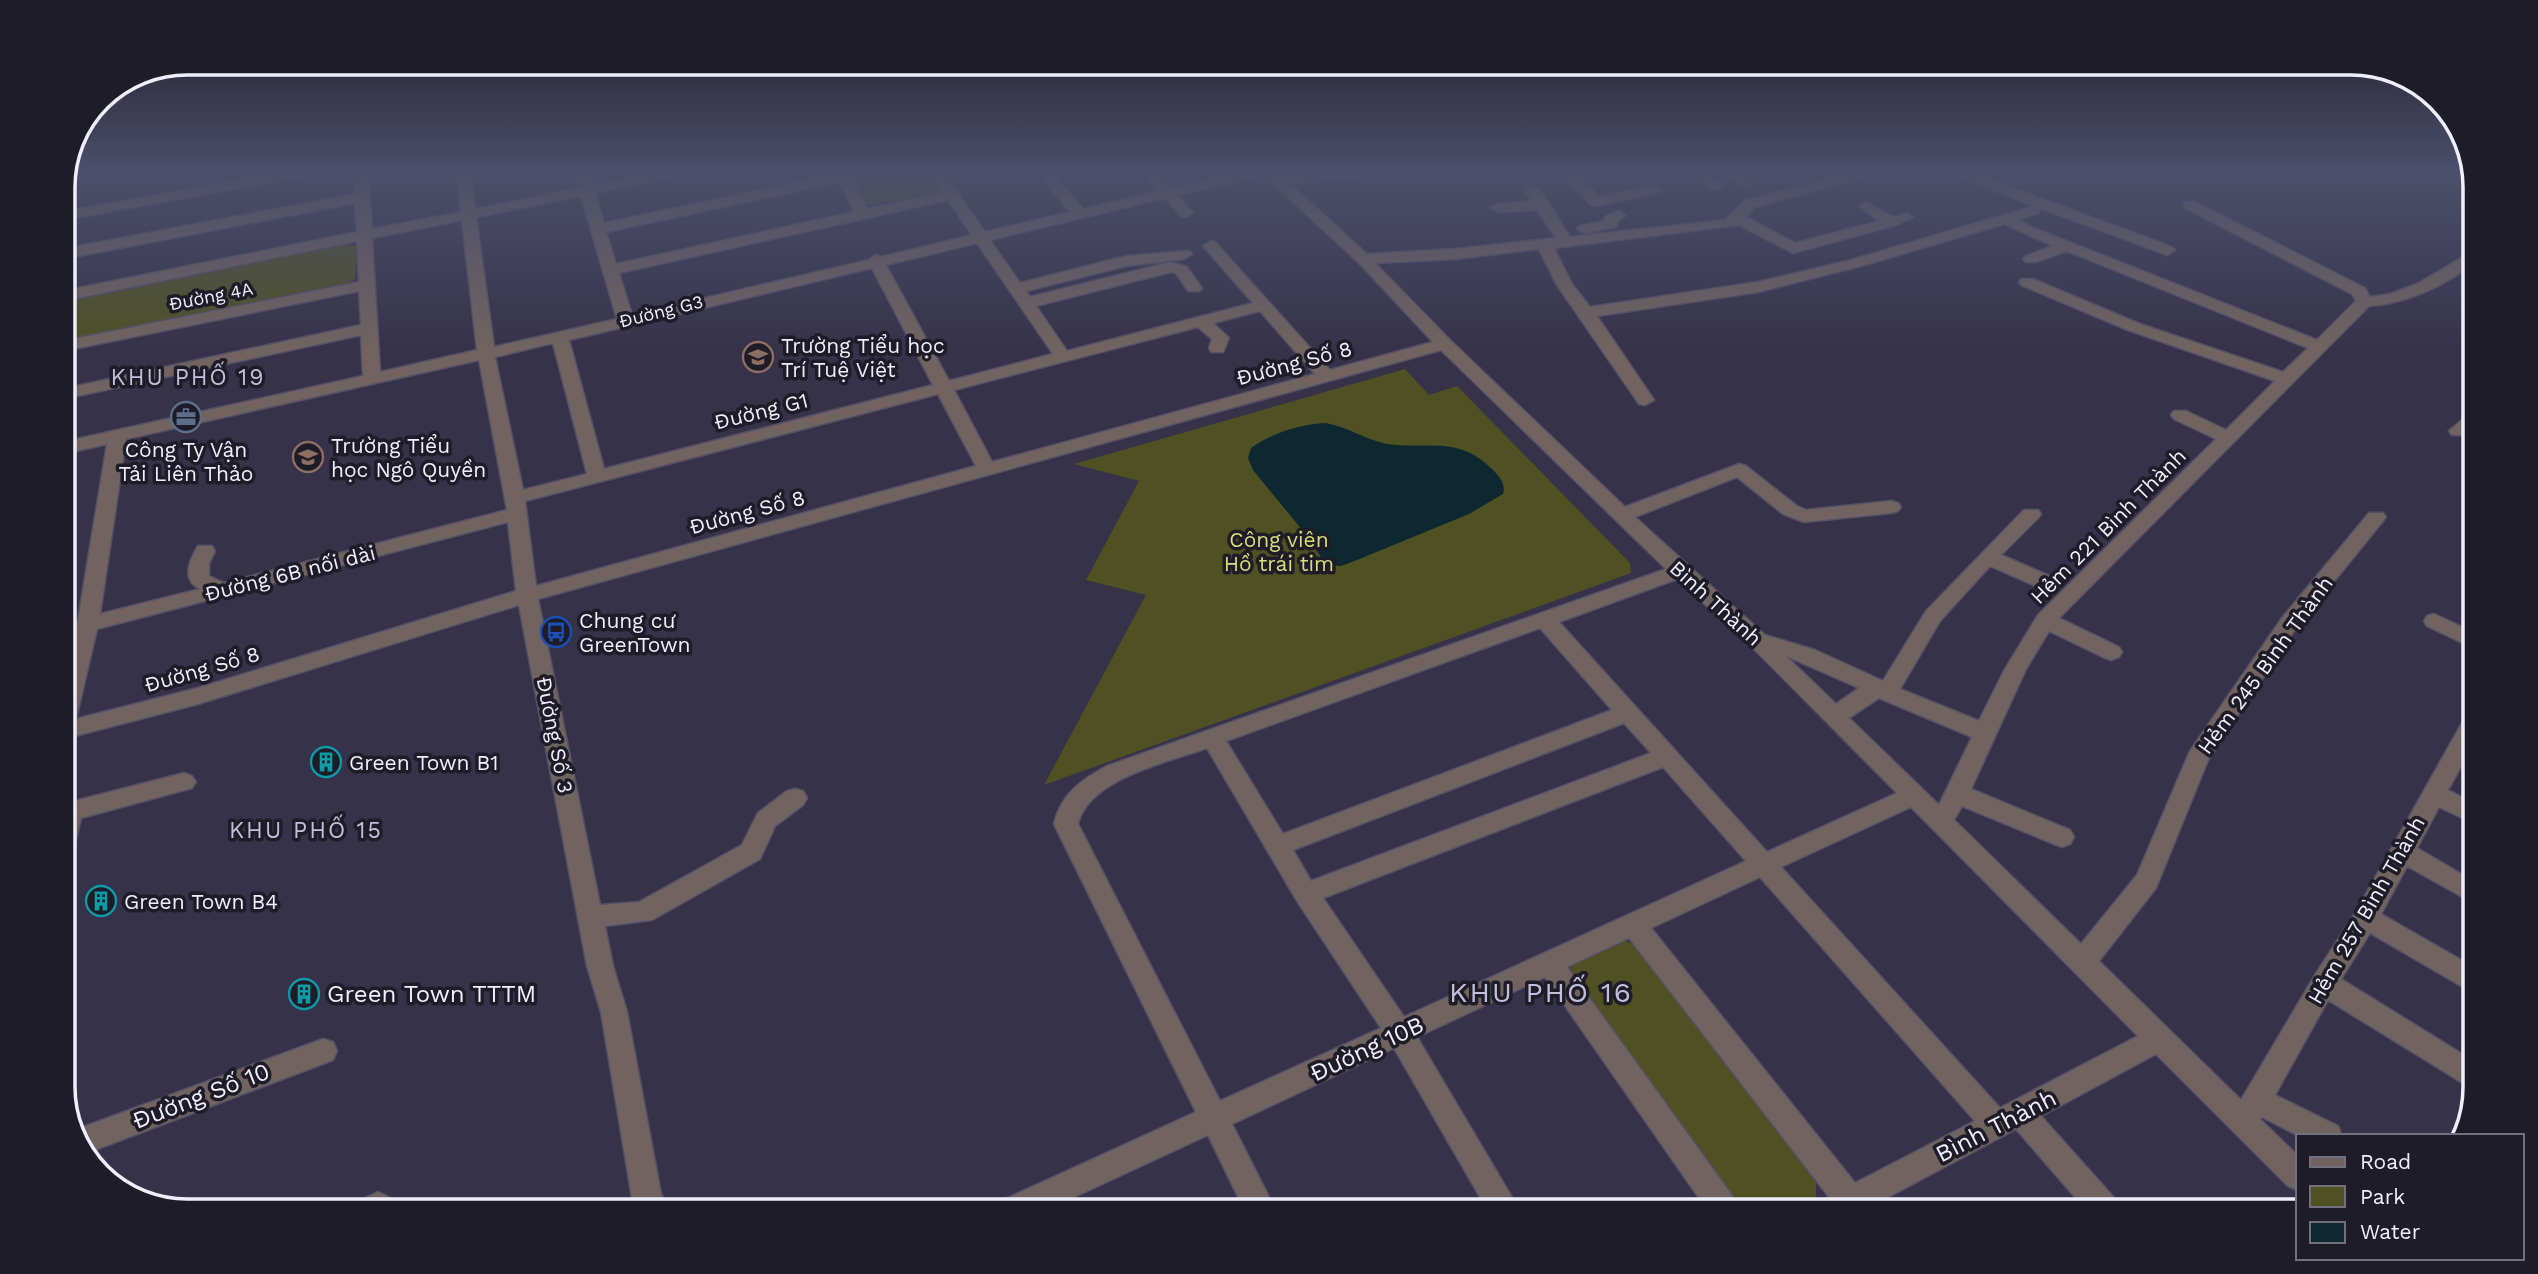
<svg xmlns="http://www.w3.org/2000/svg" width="2538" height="1274" viewBox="0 0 2538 1274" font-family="'Work Sans',sans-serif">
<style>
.green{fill:#4f5123}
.water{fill:#0d2831}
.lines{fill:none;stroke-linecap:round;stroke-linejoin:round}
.minor-casing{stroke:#545067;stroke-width:3}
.minor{fill:#716460;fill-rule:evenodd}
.labels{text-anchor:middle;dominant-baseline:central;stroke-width:7;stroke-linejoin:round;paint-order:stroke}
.far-street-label{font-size:18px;fill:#efeefd;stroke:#1d1c27}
.poi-label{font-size:21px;fill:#efeefd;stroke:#1d1c27;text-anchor:start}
.street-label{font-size:21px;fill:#efeefd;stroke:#1d1c27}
.park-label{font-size:21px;fill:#d8dd7c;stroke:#1d1c27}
.neighbourhood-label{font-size:23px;letter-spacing:2px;fill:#c2bfdd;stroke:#1d1c27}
.near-poi-label{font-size:24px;fill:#efeefd;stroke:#1d1c27;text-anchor:start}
.near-street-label{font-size:24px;fill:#efeefd;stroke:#1d1c27}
.near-neighbourhood-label{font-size:28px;letter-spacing:2px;fill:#c2bfdd;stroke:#1d1c27}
.rim{fill:none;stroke:#efeefd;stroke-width:3.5}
</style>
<rect width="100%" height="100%" fill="#36324a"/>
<path class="green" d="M 879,172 L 929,172 L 940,188 L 932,195 L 865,205 L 853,180 L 856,177 Z
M 340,244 L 357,246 L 355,279 L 344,285 L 63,344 L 63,299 Z
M 1405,369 L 1429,395 L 1457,386 L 1630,563 L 1631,573 L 1044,785 L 1146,595 L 1086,580 L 1139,481 L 1074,464 Z
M 1622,939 L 1636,946 L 1816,1179 L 1816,1199 L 1796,1211 L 1740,1211 L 1571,976 L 1570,964 Z"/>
<path class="water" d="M 1326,423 C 1348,427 1366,440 1387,444 C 1429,450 1458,434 1494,471 C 1500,477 1506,485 1503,494 L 1469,514 L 1357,560 L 1341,566 L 1327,565 L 1299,526 L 1253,470 L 1248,458 L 1251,448 C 1272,433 1301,424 1326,423 Z"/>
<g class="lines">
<g class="minor-casing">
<path id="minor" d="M 67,172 L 95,172 L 88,176 L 63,180 Z
M 282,172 L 312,172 L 305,176 L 63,220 L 63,212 Z
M 354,172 L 368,172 L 372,229 L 461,212 L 456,172 L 470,172 L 475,209 L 579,188 L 574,172 L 588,172 L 592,185 L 658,172 L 686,172 L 679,176 L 595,193 L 604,223 L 844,172 L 873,172 L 871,175 L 853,179 L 867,209 L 943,193 L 929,172 L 943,172 L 985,232 L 1070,212 L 1037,172 L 1051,172 L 1083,209 L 1159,191 L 1143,172 L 1158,172 L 1172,188 L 1241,172 L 1277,172 L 1367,254 L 1455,249 L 1556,238 L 1537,210 L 1497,212 L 1490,208 L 1497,204 L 1532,201 L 1523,188 L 1530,184 C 1543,188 1561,224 1570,237 L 1725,220 L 1745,201 L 1853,172 L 1876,172 L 1874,175 L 1755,207 L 1746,217 L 1795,243 L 1879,221 L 1859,206 L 1866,202 L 1893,217 L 1907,213 L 1914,217 L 1896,225 L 1793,253 L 1739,225 L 1554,248 L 1572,284 L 1590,307 L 1758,282 L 1851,260 L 2034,206 L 1950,172 L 1970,172 L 2172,247 L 2175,250 L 2167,255 L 2162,253 L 2040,208 L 2039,213 L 2018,219 L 2029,226 L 2317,340 L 2356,301 L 2352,294 L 2185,208 L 2183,205 L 2185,202 L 2195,202 L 2365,288 L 2370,297 L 2390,294 L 2417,284 L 2475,250 L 2475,262 C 2444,286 2408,303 2369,306 L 2059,618 L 2119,647 L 2122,652 L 2119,657 L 2111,660 L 2103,657 L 2049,631 L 2026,669 L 1971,789 L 2070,830 L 2074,837 L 2070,844 L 2062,847 L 2054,844 L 1962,806 L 1954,820 L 2081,944 L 2137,875 L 2190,751 L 2282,618 L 2369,513 L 2383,513 L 2386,517 L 2383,521 L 2296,628 L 2208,760 L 2156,888 L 2099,961 L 2241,1100 L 2315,975 L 2357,910 L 2467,714 L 2475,712 L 2475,741 L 2448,790 L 2475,804 L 2475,824 L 2439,807 L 2417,848 L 2475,882 L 2475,904 L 2407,866 L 2381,914 L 2475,968 L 2475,994 L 2370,933 L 2341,979 L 2475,1062 L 2474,1090 L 2328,1000 L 2275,1095 L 2338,1126 L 2342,1136 L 2299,1136 L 2262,1117 L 2260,1119 L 2298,1156 L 2298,1190 L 2288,1186 L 2156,1054 L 2041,1116 L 2117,1201 L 2122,1211 L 2087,1211 L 2016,1129 L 1862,1211 L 1817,1211 L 1822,1201 L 1829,1197 L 1629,938 L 1567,967 L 1736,1201 L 1741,1211 L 1708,1211 L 1545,977 L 1417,1037 L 1520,1211 L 1488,1211 L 1394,1048 L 1232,1124 L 1276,1211 L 1245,1211 L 1208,1135 L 1044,1211 L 996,1211 L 1001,1201 L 1196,1112 L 1054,824 C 1061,794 1081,780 1107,766 L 1666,569 L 1441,350 L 538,599 L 600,905 L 639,902 L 742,845 L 758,813 L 787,791 L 795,789 L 803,791 L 807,798 L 803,805 L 775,826 L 760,859 L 652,920 L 605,926 L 613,966 L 627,1012 L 661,1194 L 669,1211 L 638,1211 L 632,1198 L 601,1012 L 587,966 L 519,605 L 198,704 L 63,739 L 63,682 L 75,635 L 63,638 L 63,624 L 78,620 L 107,444 L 63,454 L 63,442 L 363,376 L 361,335 L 63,399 L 63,389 L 361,325 L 359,291 L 63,351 L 63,341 L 359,282 L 357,241 L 63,301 L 63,291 L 357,232 L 355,203 L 63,259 L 63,249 L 355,194 ZM 1264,175 L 1358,262 L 1433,342 L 1330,370 L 1216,243 L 1211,241 L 1203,246 L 1253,303 L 1067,351 L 1036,306 L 1171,272 L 1176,273 L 1188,291 L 1200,291 L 1202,288 L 1187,267 L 1171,262 L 1030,297 L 1026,291 L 1126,266 L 1184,259 L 1192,254 L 1189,251 L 1126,256 L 1020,283 L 990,240 L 1165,198 L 1181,216 L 1186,217 L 1193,213 L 1178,195 ZM 840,182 L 854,212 L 616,264 L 606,232 ZM 581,196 L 617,319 L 494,347 L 476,217 ZM 948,200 L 972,235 L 881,257 L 876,255 L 869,260 L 632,315 L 619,273 ZM 462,220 L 477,350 L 380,372 L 372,238 ZM 2004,224 L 2053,246 L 2026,256 L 2023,259 L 2026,262 L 2036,262 L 2067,251 L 2308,348 L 2283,372 L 2140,324 L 2033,279 L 2021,279 L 2019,282 L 2021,285 L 2128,330 L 2275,381 L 2226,430 L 2186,411 L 2174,411 L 2171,415 L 2174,419 L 2216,439 L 2038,615 L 2005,669 L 1979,721 L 1900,689 L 1940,621 L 1990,566 L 2038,587 L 2052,587 L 2055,582 L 2052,577 L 2001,555 L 2038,518 L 2041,514 L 2038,510 L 2024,510 L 1926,611 L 1883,681 L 1815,650 L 1765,635 L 1635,517 L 1737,477 L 1783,514 L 1804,522 L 1891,513 L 1898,511 L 1901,507 L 1898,503 L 1891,501 L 1806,510 L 1797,506 L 1746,466 L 1739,464 L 1625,507 L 1450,340 L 1375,263 L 1455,259 L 1539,249 L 1557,285 L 1639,404 L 1645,405 L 1654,400 L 1597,316 L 1758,292 L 1861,266 ZM 977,243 L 1053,354 L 949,381 L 886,265 ZM 872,268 L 933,385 L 604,469 L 569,340 ZM 1260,311 L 1315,374 L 992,462 L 954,390 L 1198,327 L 1212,339 L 1209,348 L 1211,352 L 1223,352 L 1229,338 L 1213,323 ZM 553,343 L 587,474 L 523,490 L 495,357 ZM 479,360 L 507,510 L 224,583 L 209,576 L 209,563 L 215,551 L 212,546 L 198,546 C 189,561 181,580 200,589 L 100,614 L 126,439 ZM 938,394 L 976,466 L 536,586 L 525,501 ZM 508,522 L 516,591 L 198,688 L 76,719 L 97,629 ZM 1677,579 L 1751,646 L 1897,793 L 1767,852 L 1559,622 ZM 1540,628 L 1612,710 L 1283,834 L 1226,741 ZM 1786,656 L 1859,688 L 1836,704 ZM 1879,698 L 1972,737 L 1939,805 L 1849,718 ZM 1624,723 L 1651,753 L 1311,881 L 1293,850 ZM 1207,748 L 1297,901 L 1381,1028 L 1220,1101 L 1078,824 C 1088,779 1168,762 1207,748 ZM 1663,767 L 1746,861 L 1404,1017 L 1323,898 ZM 1911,807 L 2138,1036 L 2000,1108 L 1781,867 ZM 1760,877 L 1975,1121 L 1855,1183 L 1651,928 Z
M 1325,172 L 1380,172 L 1373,176 L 1294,183 L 1287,179 L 1294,175 Z
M 1560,172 L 1575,172 L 1599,197 L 1655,185 L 1662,189 L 1660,192 L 1596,206 L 1591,205 Z
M 1684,172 L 1701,172 L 1723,186 L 1716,190 L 1711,189 Z
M 1723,172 L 1739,172 L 1753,183 L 1746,187 Z
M 1619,211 L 1626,215 L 1618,221 L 1616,227 L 1584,233 L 1577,229 L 1579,226 L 1604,221 L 1606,216 Z
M 2475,413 L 2475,427 L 2464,435 L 2452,435 L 2449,431 L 2469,414 Z
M 2434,614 L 2475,633 L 2475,649 L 2427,626 L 2424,621 L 2427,616 Z
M 184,773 L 192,776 L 196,782 L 192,788 L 81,818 L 72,857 L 63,860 L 63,804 Z
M 323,1039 L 333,1042 L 337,1051 L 333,1060 L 84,1154 L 75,1130 Z
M 378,1192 L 397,1201 L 402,1211 L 354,1211 L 359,1201 Z"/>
</g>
<use href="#minor" class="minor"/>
</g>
<linearGradient id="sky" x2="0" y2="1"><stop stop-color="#1e1c29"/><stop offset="0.49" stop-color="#4c4f6b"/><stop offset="1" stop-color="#4c4f6b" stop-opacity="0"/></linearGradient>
<rect width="2538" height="350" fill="url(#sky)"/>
<defs>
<g id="school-ring" transform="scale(1.575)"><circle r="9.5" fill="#1d1c27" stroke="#8d6e63" stroke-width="1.5"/><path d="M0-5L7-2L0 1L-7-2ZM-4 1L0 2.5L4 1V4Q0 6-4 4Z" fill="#8d6e63"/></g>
<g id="office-ring" transform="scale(1.575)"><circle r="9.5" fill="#1d1c27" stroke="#5c6f8a" stroke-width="1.5"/><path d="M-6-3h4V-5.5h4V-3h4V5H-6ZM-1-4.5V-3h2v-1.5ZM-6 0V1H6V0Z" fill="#5c6f8a"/></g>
<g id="bus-ring" transform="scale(1.575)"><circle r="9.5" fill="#1d1c27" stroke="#1a4fb4" stroke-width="1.5"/><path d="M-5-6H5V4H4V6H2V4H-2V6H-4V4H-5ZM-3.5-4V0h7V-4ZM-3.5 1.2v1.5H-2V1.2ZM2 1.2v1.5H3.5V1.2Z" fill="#1a4fb4"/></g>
<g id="building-ring" transform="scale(1.575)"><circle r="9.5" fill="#1d1c27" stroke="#0f9aa8" stroke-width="1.5"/><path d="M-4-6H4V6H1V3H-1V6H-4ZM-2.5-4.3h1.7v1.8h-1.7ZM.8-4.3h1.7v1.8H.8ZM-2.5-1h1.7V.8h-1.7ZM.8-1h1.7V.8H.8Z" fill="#0f9aa8"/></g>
</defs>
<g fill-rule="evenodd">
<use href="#school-ring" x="758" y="357"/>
<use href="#office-ring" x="186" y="417"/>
<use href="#school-ring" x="308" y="457"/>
<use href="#bus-ring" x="556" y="632"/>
<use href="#building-ring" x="326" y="762"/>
<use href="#building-ring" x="101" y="901"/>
<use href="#building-ring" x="304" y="994"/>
</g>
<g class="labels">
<g class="far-street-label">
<text transform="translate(211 296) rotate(-11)">Đường 4A</text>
<text transform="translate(661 311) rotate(-14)">Đường G3</text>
</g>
<g class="poi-label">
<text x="781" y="345">Trường Tiểu học<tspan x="781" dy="24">Trí Tuệ Việt</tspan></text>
<text x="331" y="445">Trường Tiểu<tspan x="331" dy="24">học Ngô Quyền</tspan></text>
<text x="186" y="449" text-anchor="middle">Công Ty Vận<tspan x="186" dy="24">Tải Liên Thảo</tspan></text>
<text x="579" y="620">Chung cư<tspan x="579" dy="24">GreenTown</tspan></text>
<text x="349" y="762">Green Town B1</text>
<text x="124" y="901">Green Town B4</text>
</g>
<g class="street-label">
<text transform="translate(1294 363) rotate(-15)">Đường Số 8</text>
<text transform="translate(761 411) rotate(-14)">Đường G1</text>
<text transform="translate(747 512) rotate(-15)">Đường Số 8</text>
<text transform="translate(2108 526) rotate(-45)">Hẻm 221 Bình Thành</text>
<text transform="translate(290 573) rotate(-14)">Đường 6B nối dài</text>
<text transform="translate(1716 603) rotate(42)">Bình Thành</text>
<text transform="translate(2265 665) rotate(-54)">Hẻm 245 Bình Thành</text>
<text transform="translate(202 669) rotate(-16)">Đường Số 8</text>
<text transform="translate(555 735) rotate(79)">Đường Số 3</text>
<text transform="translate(2366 910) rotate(-60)">Hẻm 257 Bình Thành</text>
</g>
<g class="park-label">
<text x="1279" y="539">Công viên<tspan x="1279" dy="24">Hồ trái tim</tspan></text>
</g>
<g class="neighbourhood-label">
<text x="188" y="377">KHU PHỐ 19</text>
<text x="306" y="830">KHU PHỐ 15</text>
</g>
<g class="near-poi-label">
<text x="327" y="994">Green Town TTTM</text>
</g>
<g class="near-street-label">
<text transform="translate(1367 1049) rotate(-25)">Đường 10B</text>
<text transform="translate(201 1096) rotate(-21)">Đường Số 10</text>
<text transform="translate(1996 1126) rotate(-27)">Bình Thành</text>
</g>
<g class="near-neighbourhood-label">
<text x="1541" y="992">KHU PHỐ 16</text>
</g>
</g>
<path d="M0 0H2538V1274H0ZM187 75H2351A112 112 0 0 1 2463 187V1087A112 112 0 0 1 2351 1199H187A112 112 0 0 1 75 1087V187A112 112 0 0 1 187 75Z" fill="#1d1c27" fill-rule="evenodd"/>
<path class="rim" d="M187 75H2351A112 112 0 0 1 2463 187V1087A112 112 0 0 1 2351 1199H187A112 112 0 0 1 75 1087V187A112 112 0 0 1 187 75Z"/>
<rect x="2296" y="1134" width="228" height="126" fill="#1d1c27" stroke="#71707d" stroke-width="2"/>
<rect x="2310" y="1157" width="35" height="10" fill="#716460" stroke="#71707d" stroke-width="2"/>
<text x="2360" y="1169" font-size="21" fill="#efeefd">Road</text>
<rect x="2310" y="1186" width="35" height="21" fill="#4f5123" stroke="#71707d" stroke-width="2"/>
<text x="2360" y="1204" font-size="21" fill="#efeefd">Park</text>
<rect x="2310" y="1222" width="35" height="21" fill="#0d2831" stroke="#71707d" stroke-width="2"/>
<text x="2360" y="1239" font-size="21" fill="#efeefd">Water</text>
</svg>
